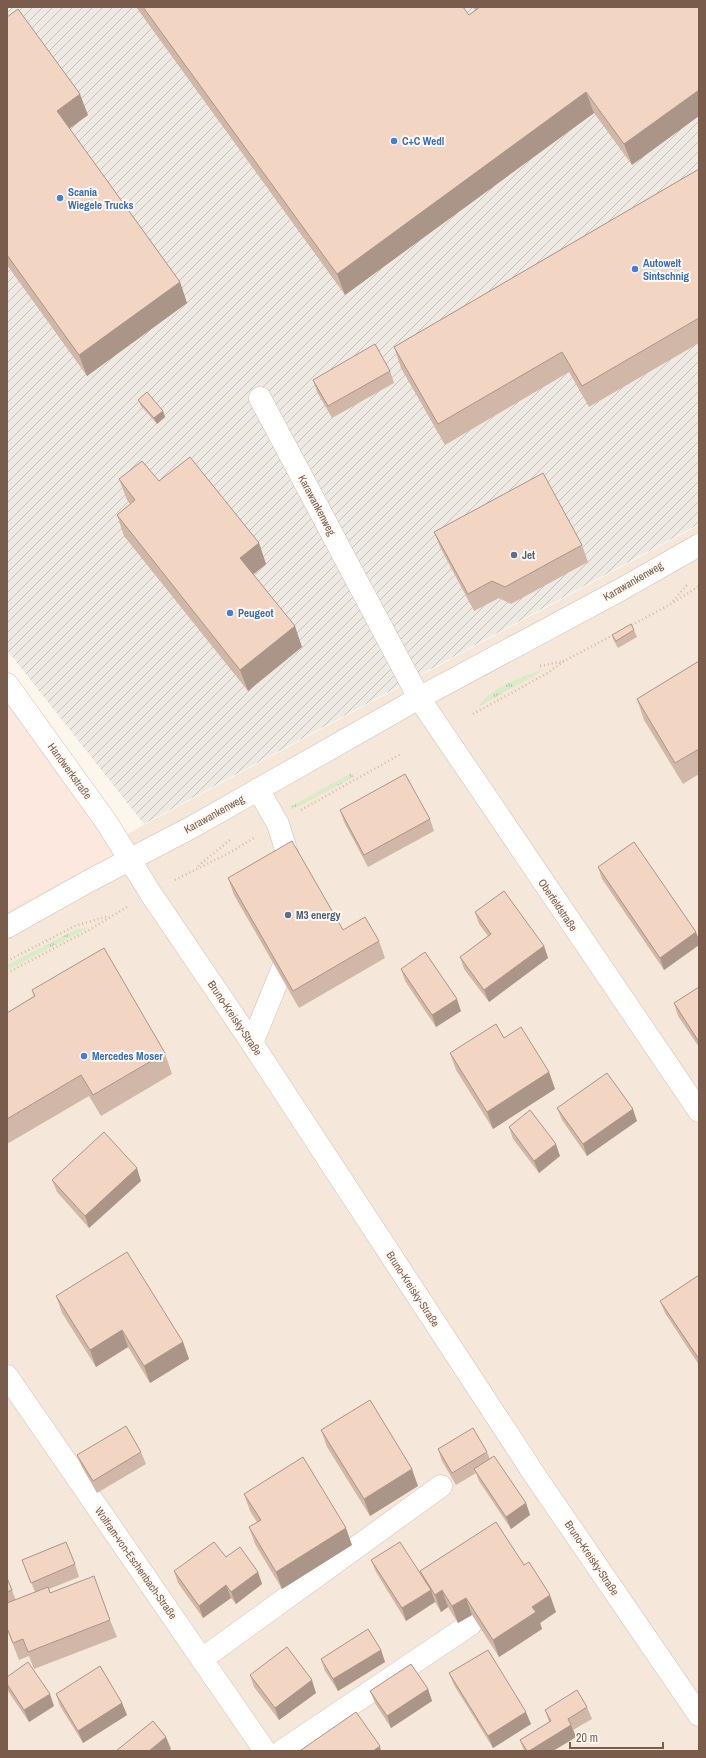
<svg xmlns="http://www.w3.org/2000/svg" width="706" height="1758" viewBox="0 0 706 1758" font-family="'Archivo Narrow',sans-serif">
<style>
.residential{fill:#f5e8da}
.commercial{fill:#fde8e0}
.industrial{fill:url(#industrial-furrows)}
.grass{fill:url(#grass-tufts)}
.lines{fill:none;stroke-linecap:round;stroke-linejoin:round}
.minor-casing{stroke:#d1beb0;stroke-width:23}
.path{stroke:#d9b8a5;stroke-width:2.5;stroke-dasharray:1 3;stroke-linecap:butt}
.minor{stroke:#fff;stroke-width:22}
.wall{fill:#d1b7a8}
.shaded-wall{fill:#aa9588}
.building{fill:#f3d5c3;stroke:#aa9588}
.shop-dot{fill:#3f7fe0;stroke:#fffaf3;stroke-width:1.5}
.service-dot{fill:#5c6f8a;stroke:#fffaf3;stroke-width:1.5}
.labels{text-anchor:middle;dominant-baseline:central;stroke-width:4;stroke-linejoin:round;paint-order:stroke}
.shop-label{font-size:11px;font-weight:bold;fill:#366cbe;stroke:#fffaf3;text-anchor:start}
.street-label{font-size:11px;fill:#7a5c4d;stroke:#fffaf3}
.service-label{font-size:11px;font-weight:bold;fill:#4e5e75;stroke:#fffaf3;text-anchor:start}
</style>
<defs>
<pattern id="industrial-furrows" width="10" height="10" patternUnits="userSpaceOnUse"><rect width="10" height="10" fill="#efe9e4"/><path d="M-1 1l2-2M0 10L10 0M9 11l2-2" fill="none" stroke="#c7c0bb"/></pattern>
<pattern id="grass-tufts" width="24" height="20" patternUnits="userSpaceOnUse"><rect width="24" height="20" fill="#d8ecc9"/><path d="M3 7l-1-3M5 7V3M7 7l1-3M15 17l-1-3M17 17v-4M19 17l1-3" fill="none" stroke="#b4c2a5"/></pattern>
</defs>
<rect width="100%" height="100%" fill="#fdf6ec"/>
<path class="residential" d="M 699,525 L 699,1751 L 7,1751 L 7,897 L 144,825 Z"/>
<path class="commercial" d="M 7,689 L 128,848 L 7,910 Z"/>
<path class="industrial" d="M 7,7 L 699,7 L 699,524 L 144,824 L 7,650 Z"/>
<path class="grass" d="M 546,669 L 478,707 C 490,688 524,675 546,669 Z
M 351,773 L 354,777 L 292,810 L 290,807 Z
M 88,928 L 7,970 L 7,965 L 77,929 Z"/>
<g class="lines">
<g class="minor-casing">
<path id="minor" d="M 260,398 L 419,698 L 699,1111
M 7,684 L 107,823 L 151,894 L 252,1043 L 536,1477 L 699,1715
M 258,789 L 278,824 L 288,856
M 7,927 L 87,882 L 194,826 L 419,698 L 620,590 L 699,545
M 252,1043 L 284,965
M 7,1376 L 265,1751
M 202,1659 L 441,1486
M 282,1751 L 471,1624"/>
</g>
<path class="path" d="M 673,601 L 687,585
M 628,627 L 671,604 L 699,586
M 540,666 L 564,661
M 473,714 L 546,674 L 564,661 L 615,634
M 301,810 L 401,754
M 198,866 L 231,839
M 175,880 L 229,853 L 254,838
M 7,961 L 75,926 L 108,916
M 7,973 L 89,930 L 127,907"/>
<use href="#minor" class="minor"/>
</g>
<path class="wall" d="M 136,7 L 463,7 L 469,15 L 475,10 L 473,7 L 699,7 L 632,165 L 594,113 L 345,295 Z
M 7,17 L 88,115 L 69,128 L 180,282 L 187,303 L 87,376 L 7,265 Z
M 699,169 L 699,343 L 589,407 L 569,372 L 445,445 L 401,368 L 394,347 Z
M 390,371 L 394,383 L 332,418 L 317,392 L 313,380 Z
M 138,400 L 163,411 L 165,417 L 157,424 L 141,406 Z
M 119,479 L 159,481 L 259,543 L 266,564 L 253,574 L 302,647 L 248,691 L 124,536 L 117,515 L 130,504 L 127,500 Z
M 434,532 L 582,545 L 588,562 L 511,604 L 499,598 L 474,611 L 441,549 Z
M 634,630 L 637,637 L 618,648 L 614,641 L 612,635 Z
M 699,661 L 699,774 L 683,784 L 644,720 L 637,699 Z
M 340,810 L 430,819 L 434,831 L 368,867 L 344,822 Z
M 598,867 L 696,932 L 699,940 L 699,945 L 664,970 L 602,879 Z
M 228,878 L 343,930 L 379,941 L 385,958 L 299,1008 L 234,895 Z
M 475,912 L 544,946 L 548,958 L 489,1002 L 464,969 L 460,957 L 488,936 L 479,924 Z
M 401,969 L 461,1011 L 436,1027 L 405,981 Z
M 699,987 L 699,1047 L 678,1016 L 674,1003 Z
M 32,990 L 165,1053 L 172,1074 L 101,1116 L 89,1096 L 7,1144 L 7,1013 L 34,996 Z
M 504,1038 L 549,1072 L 555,1089 L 493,1129 L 456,1070 L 450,1053 Z
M 557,1108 L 637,1121 L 587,1156 L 562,1120 Z
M 509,1127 L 560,1156 L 539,1173 L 513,1139 Z
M 52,1180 L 141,1181 L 89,1228 L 57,1192 Z
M 699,1275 L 699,1365 L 665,1313 L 660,1301 Z
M 56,1296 L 183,1342 L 189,1359 L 150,1383 L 128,1347 L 96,1367 L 62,1313 Z
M 321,1430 L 418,1486 L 370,1516 L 327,1447 Z
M 438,1449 L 487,1452 L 490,1459 L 526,1503 L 530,1515 L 511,1529 L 479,1481 L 476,1473 L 456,1485 L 442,1461 Z
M 141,1452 L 146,1464 L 97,1493 L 82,1467 L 77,1455 Z
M 244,1494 L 352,1545 L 282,1589 L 255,1544 L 249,1527 L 257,1522 L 250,1511 Z
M 226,1557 L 258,1572 L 262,1584 L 236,1604 L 231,1598 L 203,1618 L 178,1583 L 174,1571 Z
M 22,1560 L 75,1564 L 79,1577 L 49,1589 L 50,1593 L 110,1620 L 117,1637 L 34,1669 L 29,1656 L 19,1660 L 7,1629 L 7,1578 L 16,1600 L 35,1592 Z
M 371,1560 L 422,1576 L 420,1571 L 524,1565 L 556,1612 L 540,1623 L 542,1629 L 499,1657 L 472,1615 L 458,1623 L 448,1607 L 441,1612 L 435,1602 L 406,1621 L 376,1572 Z
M 381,1650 L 385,1662 L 338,1691 L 325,1671 L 321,1659 Z
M 449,1673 L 531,1724 L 493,1748 L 454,1685 Z
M 250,1675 L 316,1693 L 279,1720 L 254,1687 Z
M 7,1684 L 54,1706 L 29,1722 L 8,1691 L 7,1688 Z
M 428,1689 L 432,1701 L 391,1728 L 375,1703 L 370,1691 Z
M 56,1694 L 122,1703 L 127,1715 L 83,1743 L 60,1706 Z
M 587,1707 L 592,1719 L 573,1730 L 576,1737 L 553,1751 L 524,1751 L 520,1740 L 549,1722 L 545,1710 Z"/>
<path class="shaded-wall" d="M 699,90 L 699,116 L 632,165 L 624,144 Z
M 586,92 L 594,113 L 345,295 L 337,274 Z
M 80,94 L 88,115 L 65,132 L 57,111 Z
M 180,282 L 187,303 L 87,376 L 79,355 Z
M 163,411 L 165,417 L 157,424 L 154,418 Z
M 259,543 L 266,564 L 248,579 L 240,558 Z
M 295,626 L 302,647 L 248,691 L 240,670 Z
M 696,932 L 699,940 L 699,945 L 664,970 L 660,958 Z
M 544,946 L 548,958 L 489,1002 L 484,990 Z
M 457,999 L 461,1011 L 436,1027 L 432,1015 Z
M 549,1072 L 555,1089 L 493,1129 L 487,1112 Z
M 633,1109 L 637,1121 L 587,1156 L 583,1144 Z
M 556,1144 L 560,1156 L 539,1173 L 534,1161 Z
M 137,1168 L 141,1181 L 89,1228 L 85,1216 Z
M 122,1330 L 128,1347 L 96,1367 L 90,1350 Z
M 183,1342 L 189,1359 L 150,1383 L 144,1366 Z
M 412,1469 L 418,1486 L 370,1516 L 364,1499 Z
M 526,1503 L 530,1515 L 511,1529 L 506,1517 Z
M 346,1528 L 352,1545 L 282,1589 L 276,1572 Z
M 258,1572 L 262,1584 L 236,1604 L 231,1592 Z
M 226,1585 L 231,1598 L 203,1618 L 199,1606 Z
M 431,1590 L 435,1602 L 406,1621 L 402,1608 Z
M 442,1590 L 448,1607 L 441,1612 L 435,1595 Z
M 550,1595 L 556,1612 L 540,1623 L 542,1629 L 499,1657 L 493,1640 L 532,1607 Z
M 466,1598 L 472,1615 L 458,1623 L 452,1606 Z
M 381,1650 L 385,1662 L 338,1691 L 333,1679 Z
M 312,1680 L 316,1693 L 279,1720 L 275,1708 Z
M 428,1689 L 432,1701 L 391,1728 L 387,1716 Z
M 50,1694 L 54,1706 L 29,1722 L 24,1710 Z
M 122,1703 L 127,1715 L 83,1743 L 78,1731 Z
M 526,1712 L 531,1724 L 493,1748 L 488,1736 Z
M 571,1725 L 576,1737 L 553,1751 L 529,1751 Z
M 166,1737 L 171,1749 L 168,1751 L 149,1751 Z
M 380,1746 L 381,1751 L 373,1751 Z"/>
<path class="building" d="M 143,7 L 463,7 L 469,15 L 480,7 L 699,7 L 699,90 L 624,144 L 586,92 L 337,274 Z
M 18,9 L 80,94 L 57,111 L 180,282 L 79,355 L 7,255 L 7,17 Z
M 699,169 L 699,318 L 582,386 L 562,352 L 438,424 L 394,347 Z
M 375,344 L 390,371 L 328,406 L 313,380 Z
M 147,392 L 163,411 L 154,418 L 138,400 Z
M 190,457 L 259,543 L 240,558 L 295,626 L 240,670 L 117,515 L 135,500 L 119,479 L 142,461 L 159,481 Z
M 543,473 L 582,545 L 505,587 L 492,581 L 468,594 L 434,532 Z
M 631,624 L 634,630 L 616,641 L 612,635 Z
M 699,661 L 699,749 L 675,763 L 637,699 Z
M 405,774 L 430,819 L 364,855 L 340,810 Z
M 292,841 L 343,930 L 365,917 L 379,941 L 293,991 L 228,878 Z
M 634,842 L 696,932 L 660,958 L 598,867 Z
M 504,891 L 544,946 L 484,990 L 460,957 L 491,934 L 475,912 Z
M 104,948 L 165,1053 L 93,1095 L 81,1075 L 7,1119 L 7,1013 L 35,996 L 32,990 Z
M 425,952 L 457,999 L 432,1015 L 401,969 Z
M 699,987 L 699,1042 L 674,1003 Z
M 496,1024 L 504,1038 L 521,1027 L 549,1072 L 487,1112 L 450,1053 Z
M 607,1073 L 633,1109 L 583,1144 L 557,1108 Z
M 530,1110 L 556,1144 L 534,1161 L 509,1127 Z
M 104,1132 L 137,1168 L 85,1216 L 52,1180 Z
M 127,1252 L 183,1342 L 144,1366 L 122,1330 L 90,1350 L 56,1296 Z
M 699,1275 L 699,1359 L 660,1301 Z
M 370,1400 L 412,1469 L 364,1499 L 321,1430 Z
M 126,1426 L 141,1452 L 93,1481 L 77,1455 Z
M 473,1428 L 487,1452 L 452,1473 L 438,1449 Z
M 494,1456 L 526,1503 L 506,1517 L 474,1469 Z
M 303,1457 L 346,1528 L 276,1572 L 249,1527 L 261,1520 L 244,1494 Z
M 496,1522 L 524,1565 L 529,1562 L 550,1595 L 532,1607 L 536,1612 L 493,1640 L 466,1598 L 452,1606 L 442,1590 L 435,1595 L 420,1571 Z
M 66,1542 L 75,1564 L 31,1583 L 22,1560 Z
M 214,1542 L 226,1557 L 240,1547 L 258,1572 L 231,1592 L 226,1585 L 199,1606 L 174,1571 Z
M 400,1542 L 431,1590 L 402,1608 L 371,1560 Z
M 94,1576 L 110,1620 L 28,1652 L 23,1639 L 13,1643 L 7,1628 L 7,1603 L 48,1587 L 50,1593 Z
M 7,1578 L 12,1590 L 7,1592 Z
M 368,1629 L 381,1650 L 333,1679 L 321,1659 Z
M 287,1647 L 312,1680 L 275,1708 L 250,1675 Z
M 488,1650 L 526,1712 L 488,1736 L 449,1673 Z
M 28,1662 L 50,1694 L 24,1710 L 7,1684 L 7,1677 Z
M 411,1664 L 428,1689 L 387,1716 L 370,1691 Z
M 100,1666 L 122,1703 L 78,1731 L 56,1694 Z
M 577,1690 L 587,1707 L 568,1719 L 571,1725 L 529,1751 L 527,1751 L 520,1740 L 551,1721 L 545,1710 Z
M 356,1712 L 380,1746 L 373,1751 L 302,1751 L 301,1750 Z
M 153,1721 L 166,1737 L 149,1751 L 116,1751 Z"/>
<g class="shop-dot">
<circle cx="394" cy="141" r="4"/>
<circle cx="60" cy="198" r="4"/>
<circle cx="635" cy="269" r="4"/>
<circle cx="230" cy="613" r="4"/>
<circle cx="84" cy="1056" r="4"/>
</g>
<g class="service-dot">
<circle cx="514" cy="555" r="4"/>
<circle cx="288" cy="915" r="4"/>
</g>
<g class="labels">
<g class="shop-label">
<text x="402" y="141">C+C Wedl</text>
<text x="68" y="192">Scania<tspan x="68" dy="13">Wiegele Trucks</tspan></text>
<text x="643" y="263">Autowelt<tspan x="643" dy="13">Sintschnig</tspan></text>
<text x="238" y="613">Peugeot</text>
<text x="92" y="1056">Mercedes Moser</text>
</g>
<g class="street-label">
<text transform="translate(317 505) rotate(62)">Karawankenweg</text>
<text transform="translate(633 581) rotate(-30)">Karawankenweg</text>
<text transform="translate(70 771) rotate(54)">Handwerkstraße</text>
<text transform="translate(214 814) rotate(-29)">Karawankenweg</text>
<text transform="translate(558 905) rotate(56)">Oberfeldstraße</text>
<text transform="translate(235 1018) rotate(56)">Bruno-Kreisky-Straße</text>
<text transform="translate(413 1289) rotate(57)">Bruno-Kreisky-Straße</text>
<text transform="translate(592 1558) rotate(56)">Bruno-Kreisky-Straße</text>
<text transform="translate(136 1563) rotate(55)">Wolfram-von-Eschenbach-Straße</text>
</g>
<g class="service-label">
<text x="522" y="555">Jet</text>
<text x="296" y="915">M3 energy</text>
</g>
</g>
<rect width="706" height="1758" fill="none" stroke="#7a5c4d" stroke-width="16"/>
<path d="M570 1742v6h93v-6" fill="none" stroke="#7a5c4d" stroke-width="2"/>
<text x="576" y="1742" font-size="12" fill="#7a5c4d" stroke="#fffaf3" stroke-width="3" paint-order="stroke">20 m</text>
</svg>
